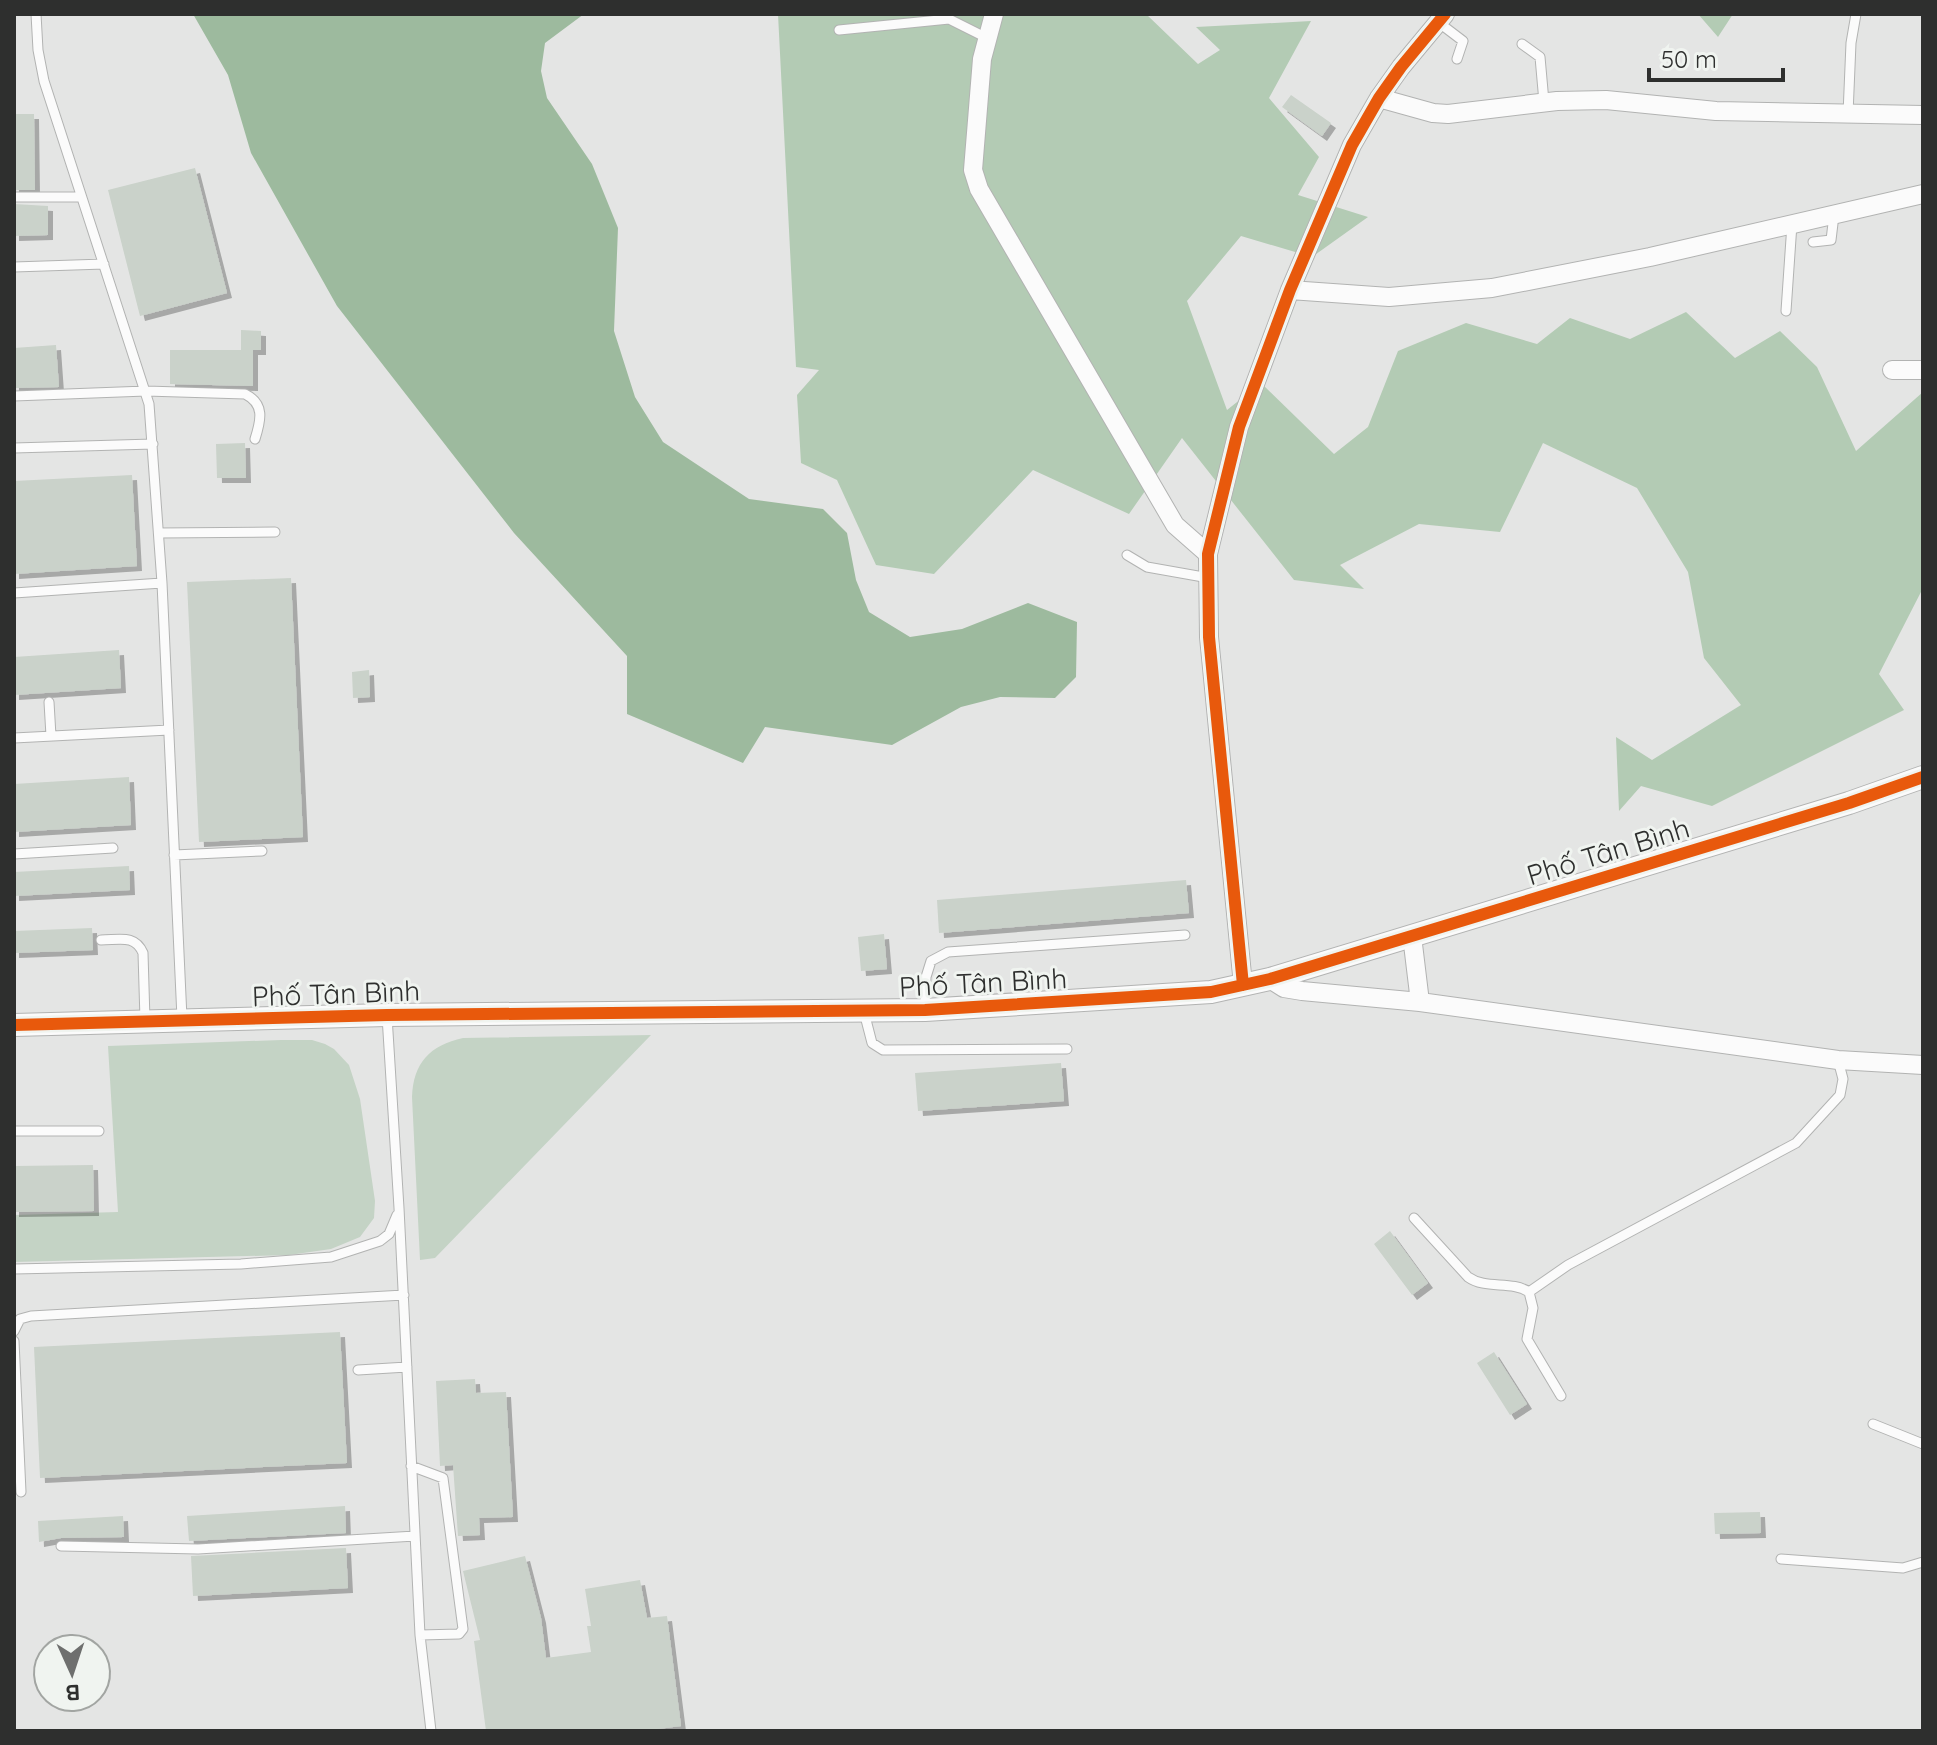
<svg xmlns="http://www.w3.org/2000/svg" width="1937" height="1745" viewBox="0 0 1937 1745" font-family="Quicksand,sans-serif">
<style>
.green{fill:#c4d3c5}
.forest{fill:#b3cbb4}
.water{fill:#9dba9e}
.building{fill:#cad2ca;filter:url(#shadow)}
.lines{fill:none;stroke-linecap:round;stroke-linejoin:round}
.service-casing{stroke:#b2b3b2;stroke-width:11}
.minor-casing{stroke:#b2b3b2;stroke-width:20}
.tertiary-casing{stroke:#b2b3b2;stroke-width:24}
.service{stroke:#fbfbfb;stroke-width:9}
.minor{stroke:#fbfbfb;stroke-width:18}
.tertiary{stroke:#fbfbfb;stroke-width:22}
.cycleway-casing{stroke:#f0f4f0;stroke-width:17}
.cycleway{stroke:#e8590c;stroke-width:12}
.labels{text-anchor:middle;dominant-baseline:central;stroke-width:6;stroke-linejoin:round;paint-order:stroke}
.street-label{font-size:28px;fill:#2e2f2e;stroke:#f0f4f0}
</style>
<defs>
<filter id="shadow"><feDropShadow dx="5" dy="5" stdDeviation="0" flood-color="#0004"/></filter>
</defs>
<rect width="100%" height="100%" fill="#e4e5e4"/>
<path class="green" d="M 651,1035 L 435,1258 L 420,1260 L 412,1097 C 413,1063 430,1045 463,1038 Z
M 281,1040 L 312,1040 L 325,1044 L 334,1049 L 349,1065 L 360,1099 L 375,1201 L 374,1218 L 360,1237 L 331,1249 L 289,1255 L 14,1262 L 14,1215 L 118,1212 L 108,1046 Z"/>
<path class="forest" d="M 778,14 L 1146,14 L 1198,64 L 1220,50 L 1196,27 L 1311,21 L 1269,98 L 1319,157 L 1298,195 L 1368,217 L 1312,257 L 1241,236 L 1187,301 L 1227,410 L 1261,383 L 1334,454 L 1368,427 L 1398,351 L 1466,323 L 1537,344 L 1570,318 L 1630,339 L 1686,312 L 1735,358 L 1780,331 L 1817,367 L 1856,451 L 1923,392 L 1923,588 L 1879,674 L 1904,710 L 1712,806 L 1641,786 L 1619,811 L 1616,737 L 1652,760 L 1741,705 L 1704,658 L 1688,572 L 1637,488 L 1543,443 L 1500,532 L 1419,524 L 1340,565 L 1364,589 L 1294,580 L 1182,438 L 1129,514 L 1033,470 L 934,574 L 876,565 L 837,480 L 801,463 L 797,395 L 819,370 L 796,367 Z
M 1698,14 L 1733,14 L 1718,37 Z"/>
<path class="water" d="M 193,14 L 584,14 L 545,43 L 541,71 L 547,98 L 592,164 L 618,228 L 614,331 L 635,397 L 663,442 L 749,499 L 823,509 L 847,533 L 856,580 L 869,612 L 910,637 L 962,629 L 1028,603 L 1077,622 L 1076,677 L 1055,698 L 1000,697 L 961,707 L 892,745 L 765,727 L 743,763 L 627,714 L 627,656 L 514,533 L 337,306 L 251,153 L 228,75 Z"/>
<path class="building" d="M 1291,95 L 1331,123 L 1322,136 L 1282,107 Z
M 14,114 L 34,114 L 35,190 L 14,190 Z
M 195,168 L 227,293 L 140,316 L 108,190 Z
M 14,204 L 48,206 L 48,235 L 14,236 Z
M 241,330 L 261,331 L 261,350 L 248,350 L 253,350 L 253,386 L 170,384 L 170,350 L 241,350 Z
M 56,345 L 59,387 L 14,388 L 14,348 Z
M 245,443 L 246,478 L 217,478 L 216,444 Z
M 132,475 L 137,566 L 14,574 L 14,481 Z
M 291,578 L 303,837 L 199,842 L 187,582 Z
M 119,650 L 121,688 L 14,695 L 14,657 Z
M 369,670 L 370,697 L 353,698 L 352,672 Z
M 129,777 L 131,825 L 14,832 L 14,784 Z
M 129,866 L 130,890 L 14,896 L 14,872 Z
M 1186,880 L 1189,913 L 939,933 L 937,900 Z
M 92,928 L 93,950 L 14,953 L 14,931 Z
M 884,934 L 887,969 L 861,971 L 858,937 Z
M 1061,1063 L 1064,1101 L 918,1111 L 915,1073 Z
M 93,1165 L 94,1211 L 14,1212 L 14,1166 Z
M 1390,1231 L 1428,1283 L 1412,1295 L 1374,1244 Z
M 340,1332 L 347,1463 L 40,1478 L 34,1347 Z
M 1494,1352 L 1527,1404 L 1510,1415 L 1477,1363 Z
M 475,1379 L 476,1393 L 506,1392 L 513,1517 L 479,1518 L 480,1535 L 458,1536 L 453,1465 L 440,1466 L 436,1381 Z
M 345,1506 L 346,1533 L 189,1541 L 187,1516 Z
M 1760,1512 L 1761,1533 L 1715,1534 L 1714,1513 Z
M 123,1516 L 124,1537 L 61,1538 L 39,1542 L 38,1521 Z
M 346,1548 L 348,1588 L 193,1596 L 191,1556 Z
M 525,1556 L 541,1618 L 546,1658 L 591,1652 L 587,1626 L 591,1626 L 585,1589 L 640,1580 L 647,1618 L 667,1616 L 681,1726 L 642,1731 L 486,1731 L 474,1641 L 480,1640 L 463,1571 Z"/>
<g class="lines">
<g class="service-casing">
<path id="service" d="M 36,14 L 38,50 L 44,81 L 149,404 L 162,583 L 182,1018
M 1438,22 L 1463,41 L 1457,59
M 839,30 L 949,19 L 989,39
M 1522,44 L 1540,57 L 1544,102
M 1848,114 L 1851,43 L 1856,14
M 14,197 L 79,197
M 1813,242 L 1831,240 L 1834,215
M 14,267 L 104,264
M 1786,311 L 1792,224
M 14,396 L 146,391 L 245,394 C 265,404 261,420 255,439
M 14,448 L 153,444
M 159,533 L 275,532
M 1127,555 L 1147,567 L 1209,578
M 14,593 L 162,583
M 49,702 L 51,736
M 14,738 L 169,730
M 14,854 L 113,848
M 174,855 L 262,851
M 101,940 C 119,940 135,934 143,953 L 145,1020
M 925,1008 L 926,977 L 931,961 L 948,952 L 1185,935
M 864,1012 L 872,1043 L 883,1050 L 1067,1049
M 387,1016 L 399,1208 L 420,1635 L 431,1731
M 14,1131 L 99,1131
M 1414,1218 L 1468,1277 C 1486,1290 1511,1280 1529,1292 L 1533,1308 L 1527,1339 L 1561,1396
M 14,1269 L 241,1264 L 331,1257 L 380,1241 L 389,1234 L 397,1215
M 1529,1292 L 1568,1265 L 1796,1143 L 1840,1095 L 1843,1079 L 1838,1060
M 14,1331 L 20,1319 L 31,1316 L 404,1295
M 14,1341 L 21,1492
M 358,1370 L 407,1367
M 1873,1424 L 1923,1444
M 411,1466 L 443,1478 L 463,1629 L 459,1634 L 420,1635
M 61,1546 L 198,1549 L 415,1536
M 1781,1559 L 1903,1568 L 1923,1562"/>
</g>
<g class="minor-casing">
<path id="minor" d="M 994,14 L 982,59 L 973,170 L 979,189 L 1175,525 L 1208,554
M 1379,98 L 1433,113 L 1448,114 L 1557,101 L 1606,100 L 1716,111 L 1923,115
M 1290,290 L 1389,297 L 1492,288 L 1650,257 L 1923,194
M 1892,370 L 1923,370
M 1412,936 L 1420,1002
M 1270,979 L 1284,988 L 1302,991 L 1420,1002 L 1838,1060 L 1923,1065
M 1243,985 L 1209,637 L 1208,554 L 1239,427 L 1290,290 L 1352,145 L 1379,98 L 1401,67 L 1445,14"/>
</g>
<g class="tertiary-casing">
<path id="tertiary" d="M 14,1025 L 387,1015 L 925,1010 L 1211,992 L 1270,979 L 1849,803 L 1923,777"/>
</g>
<use href="#service" class="service"/>
<use href="#minor" class="minor"/>
<use href="#tertiary" class="tertiary"/>
<g class="cycleway-casing">
<path id="cycleway" d="M 1243,985 L 1209,637 L 1208,554 L 1239,427 L 1290,290 L 1352,145 L 1379,98 L 1401,67 L 1445,14
M 14,1025 L 387,1015 L 925,1010 L 1211,992 L 1270,979 L 1849,803 L 1923,777"/>
</g>
<use href="#cycleway" class="cycleway"/>
</g>
<g class="labels">
<g class="street-label">
<text transform="translate(1608 851) rotate(-17)">Phố Tân Bình</text>
<text transform="translate(983 982) rotate(-3)">Phố Tân Bình</text>
<text transform="translate(336 993) rotate(-2)">Phố Tân Bình</text>
</g>
</g>
<rect width="1937" height="1745" fill="none" stroke="#2e2f2e" stroke-width="32"/>
<g transform="translate(72 1673) rotate(177)"><circle r="38" fill="#f0f4f0" stroke="#a2a5a2" stroke-width="2"/>
<path d="M0-6L14 30L0 20L-14 30Z" fill="#6e6f6e"/>
<text y="-12" font-size="22" font-weight="bold" text-anchor="middle" fill="#2e2f2e">B</text>
</g>
<path d="M1649 68v12h134v-12" fill="none" stroke="#2e2f2e" stroke-width="4"/>
<text x="1661" y="68" font-size="24" fill="#2e2f2e" stroke="#f0f4f0" stroke-width="6" paint-order="stroke">50 m</text>
</svg>
